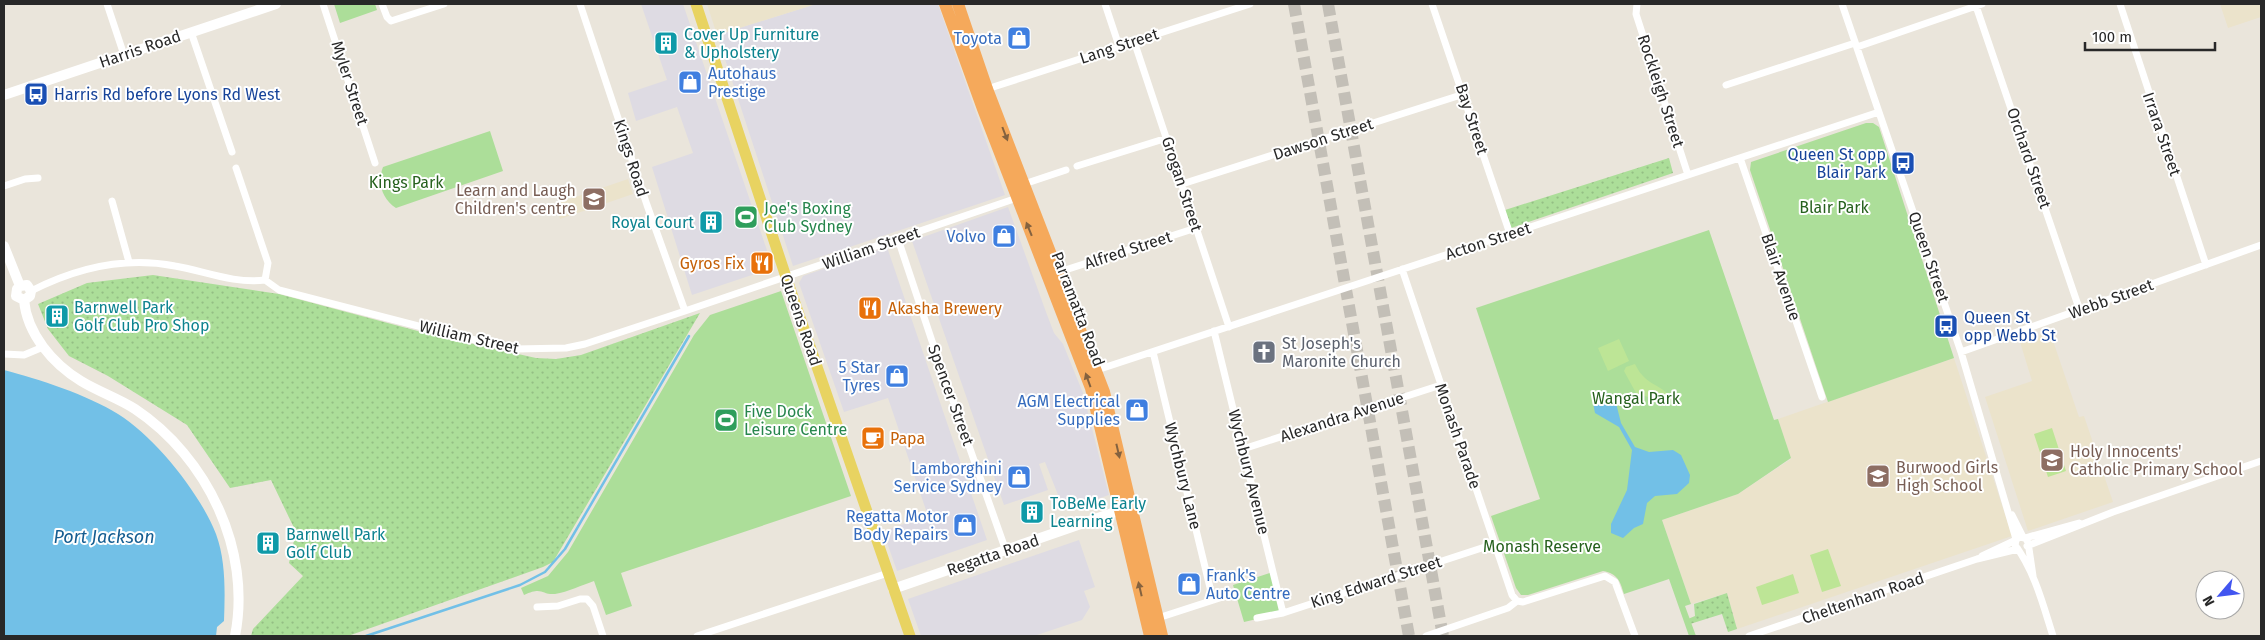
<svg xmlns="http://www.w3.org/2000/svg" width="2265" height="640" viewBox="0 0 2265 640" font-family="'Fira Sans',sans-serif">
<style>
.industrial{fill:#dedbe3}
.education{fill:#ebe3cb}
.grass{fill:url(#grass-dots)}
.park{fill:#acde99}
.pitch{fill:#bde596}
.water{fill:#72c0e7}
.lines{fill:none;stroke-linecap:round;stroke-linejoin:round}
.stream{stroke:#72c0e7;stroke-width:2.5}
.highway-tunnel{stroke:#c3bfb7;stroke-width:12;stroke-dasharray:12 6;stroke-linecap:butt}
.street{stroke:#fff;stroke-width:7}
.secondary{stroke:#fff;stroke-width:10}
.primary{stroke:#e8d361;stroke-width:11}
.highway{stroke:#f5a95b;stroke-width:12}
.oneway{fill:#84623f}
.labels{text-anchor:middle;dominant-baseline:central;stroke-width:4;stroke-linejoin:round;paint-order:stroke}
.culture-label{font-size:16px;fill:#0d838f;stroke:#fff;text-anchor:start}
.shop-label{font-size:16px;fill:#366cbe;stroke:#fff;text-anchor:end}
.street-label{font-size:16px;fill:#282828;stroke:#fff}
.transit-label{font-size:16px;fill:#164399;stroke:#fff;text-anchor:start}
.park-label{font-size:16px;fill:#26611d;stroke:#fff}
.education-label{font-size:16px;fill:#785e54;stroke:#fff;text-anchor:start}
.leisure-label{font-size:16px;fill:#27864d;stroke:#fff;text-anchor:start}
.food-label{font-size:16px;fill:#c56008;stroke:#fff;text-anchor:start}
.worship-label{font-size:16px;fill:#5b616d;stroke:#fff;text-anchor:start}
.water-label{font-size:18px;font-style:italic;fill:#145d91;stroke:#fff}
</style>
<defs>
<pattern id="grass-dots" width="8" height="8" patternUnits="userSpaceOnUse" patternTransform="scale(1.25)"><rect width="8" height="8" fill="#acde99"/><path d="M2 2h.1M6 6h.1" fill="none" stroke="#94be84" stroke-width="1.8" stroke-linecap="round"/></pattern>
</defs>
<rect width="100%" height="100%" fill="#eae5db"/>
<path class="industrial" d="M 641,4 L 683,4 L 773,268 L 692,295 L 652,167 L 693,153 L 677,107 L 636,121 L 628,93 L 667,80 Z
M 816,4 L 938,4 L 1005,195 L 793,266 L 717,35 Z
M 1008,207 L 1046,312 L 1054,333 L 1063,344 L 1083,393 L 1109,495 L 1064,510 L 1045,462 L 1039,464 L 1048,490 L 1004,505 L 912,241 Z
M 887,247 L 987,540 L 897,571 L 883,531 L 928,516 L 888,398 L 844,412 L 799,283 L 803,276 Z
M 1079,540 L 1095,587 L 1084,591 L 1090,607 L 1082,620 L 1034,636 L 921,636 L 908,599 Z"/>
<path class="education" d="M 707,4 L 816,4 L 717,35 Z
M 2220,4 L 2261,4 L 2261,17 L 2228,28 Z
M 628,179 L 633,194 L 560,219 L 555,204 Z
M 2050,332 L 2079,417 L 2084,416 L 2113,502 L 2028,531 L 1985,397 L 2032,381 L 2020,342 Z
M 1954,358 L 2012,536 L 1737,629 L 1727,593 L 1691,604 L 1662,520 L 1738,494 L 1791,459 L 1778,419 Z"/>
<path class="grass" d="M 1669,158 L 1673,173 L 1511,228 L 1505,210 Z
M 153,275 L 279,294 L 429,334 L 536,358 L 556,359 L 581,355 L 700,313 L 553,562 L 543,567 L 348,636 L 251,636 L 253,629 L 303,576 L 289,563 L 296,532 L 271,480 L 230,488 L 187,425 L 108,376 L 69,356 L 48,329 L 38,304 L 87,283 Z
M 1727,593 L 1737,629 L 1728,632 L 1722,614 L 1690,624 L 1688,619 L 1695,616 L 1694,604 Z"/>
<path class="park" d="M 334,4 L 375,4 L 377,10 L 340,23 Z
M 1866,123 L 1873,123 L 1879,127 L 1954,358 L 1828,402 L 1750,170 L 1751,162 Z
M 490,131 L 503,171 L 396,208 C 382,199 377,183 383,167 Z
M 1709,230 L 1774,420 L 1778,419 L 1791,458 L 1738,494 L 1662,520 L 1691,604 L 1685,606 L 1696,636 L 1689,636 L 1669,579 L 1624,594 C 1620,581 1618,574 1603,571 L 1528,595 L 1521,595 L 1516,588 L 1491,516 L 1540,499 L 1476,308 Z
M 781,291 L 851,496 L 621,573 L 632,606 L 606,615 L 594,581 C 582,585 568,592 555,594 C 541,595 543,586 524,595 L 521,588 L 548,576 L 568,552 L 694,335 L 710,315 Z
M 1273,572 L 1283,613 L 1244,622 L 1233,585 Z"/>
<path class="pitch" d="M 1619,339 L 1629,361 L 1608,371 L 1598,348 Z
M 1635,364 C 1646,387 1660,382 1673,400 L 1658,404 L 1648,397 L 1636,393 L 1624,371 L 1626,367 Z
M 2052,428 L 2066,471 L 2048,477 L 2034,434 Z
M 1828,549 L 1841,586 L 1822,592 L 1810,555 Z
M 1793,574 L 1799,593 L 1762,605 L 1756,587 Z"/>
<path class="water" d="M 4,370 C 38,379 88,395 118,414 C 155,437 200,493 216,534 C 226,561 225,593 224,621 L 217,627 L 216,636 L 4,636 Z
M 1606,392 L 1615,399 L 1621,423 L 1635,447 L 1649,452 L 1673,450 L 1681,455 L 1690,475 L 1689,483 L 1677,494 L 1655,496 L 1647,503 L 1643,524 L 1634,528 L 1623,538 L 1611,533 L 1611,524 L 1627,490 L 1632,450 L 1619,427 L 1595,413 L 1593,403 L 1595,398 Z"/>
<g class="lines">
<path class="stream" d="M 366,636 L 520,585 L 545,572 L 565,549 L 689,336"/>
<path class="highway-tunnel" d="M 1294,4 L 1409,636
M 1328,4 L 1443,636"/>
<path class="street" d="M 107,4 L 124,55
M 323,4 L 375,163
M 382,4 L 387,17 L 391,21 L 444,4
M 580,4 L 647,205 L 685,311
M 1105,4 L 1119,46
M 1432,4 L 1510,234
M 1637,4 L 1636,14 L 1688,175
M 1842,4 L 1961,352 L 2016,539
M 2120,4 L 2206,265
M 1976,6 L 2080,311
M 191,32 L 232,152
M 1134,41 L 1229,327
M 1857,47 L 1982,4
M 1726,85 L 1855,43
M 987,89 L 1250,4
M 1740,158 L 1822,397
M 1077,166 L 1167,138
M 236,168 L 268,263 L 265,280
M 1024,184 L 1066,170
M 1182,184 L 1464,94
M 4,186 L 25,179 L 38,178
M 112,201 L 129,262
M 898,239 L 932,341 L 1006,551
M 1402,269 L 1512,595 L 1517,601
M 1059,272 L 1196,228
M 31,291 C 76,268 124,256 175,266 C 204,271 234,284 265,280 L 279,290 L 453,335 L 516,349 L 566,348 L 585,344 L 685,311 L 1017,198
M 1214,331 L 1283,613
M 1153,352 L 1213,600
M 1961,352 L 2261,245
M 4,354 L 24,355 L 43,347
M 1097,370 L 1879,112
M 1243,449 L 1441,385
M 2012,515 L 2023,537
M 2025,538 L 2079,523
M 2027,546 L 2113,512 L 2261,461
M 1982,556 L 2016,540
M 2033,576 L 2028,542 L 2025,538 L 2019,537 L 2016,540 L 2015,545 C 2035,572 2043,605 2053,636
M 537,607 L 558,606 L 580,599 L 587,599 L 593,606 L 603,636
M 1158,618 L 1232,594
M 1257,618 L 1283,613 L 1494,544
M 697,636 L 888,573
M 1426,636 L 1508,608 L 1517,601 L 1523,602 L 1605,576 L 1615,582 L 1635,636
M 1749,636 L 1977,559 L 2018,549"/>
<path class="secondary" d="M 4,95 L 276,4
M 4,246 L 20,286
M 20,286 L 27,285 L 31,291 L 30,296 L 24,300
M 20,286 L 17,289 L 16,296 L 24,300
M 24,300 C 27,334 53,364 81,381 C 99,392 118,398 135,409 C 207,457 252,550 235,636
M 893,589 L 1121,510"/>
<path class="primary" d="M 696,4 L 786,277 L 910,636"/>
<path class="highway" d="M 945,4 L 983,109 L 1091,388 L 1150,636
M 958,4 L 987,89 L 1104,392 L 1162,636"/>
</g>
<defs><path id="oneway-solid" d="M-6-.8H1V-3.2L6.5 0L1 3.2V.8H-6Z" transform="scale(1.25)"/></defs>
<g class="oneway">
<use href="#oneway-solid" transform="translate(1005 134) rotate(69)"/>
<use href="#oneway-solid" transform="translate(1029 229) rotate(-112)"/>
<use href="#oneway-solid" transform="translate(1088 380) rotate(-110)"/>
<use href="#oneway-solid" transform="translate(1118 451) rotate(77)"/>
<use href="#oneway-solid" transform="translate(1140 589) rotate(-103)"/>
</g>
<defs>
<g id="shop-square" transform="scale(1.25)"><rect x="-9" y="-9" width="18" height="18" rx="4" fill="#3f7fe0" stroke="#fff"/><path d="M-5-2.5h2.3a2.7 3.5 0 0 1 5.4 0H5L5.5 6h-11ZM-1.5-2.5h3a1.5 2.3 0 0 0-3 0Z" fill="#fff"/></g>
<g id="building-square" transform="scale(1.25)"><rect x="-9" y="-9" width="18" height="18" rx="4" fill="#0f9aa8" stroke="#fff"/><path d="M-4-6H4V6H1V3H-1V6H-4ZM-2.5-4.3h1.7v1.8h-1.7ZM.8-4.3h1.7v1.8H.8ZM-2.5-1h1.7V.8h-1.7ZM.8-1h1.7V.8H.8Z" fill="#fff"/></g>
<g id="bus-square" transform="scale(1.25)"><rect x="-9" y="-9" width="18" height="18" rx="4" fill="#1a4fb4" stroke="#fff"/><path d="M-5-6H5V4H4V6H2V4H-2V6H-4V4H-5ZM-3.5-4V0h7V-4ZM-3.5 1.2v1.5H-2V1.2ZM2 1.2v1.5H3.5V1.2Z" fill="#fff"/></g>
<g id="school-square" transform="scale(1.25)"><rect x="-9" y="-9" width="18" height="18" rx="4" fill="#8d6e63" stroke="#fff"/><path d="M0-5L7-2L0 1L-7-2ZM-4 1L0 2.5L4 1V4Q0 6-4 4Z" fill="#fff"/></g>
<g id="stadium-square" transform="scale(1.25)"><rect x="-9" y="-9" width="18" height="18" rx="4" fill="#2e9e5b" stroke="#fff"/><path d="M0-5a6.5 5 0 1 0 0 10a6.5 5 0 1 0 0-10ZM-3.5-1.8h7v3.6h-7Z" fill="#fff"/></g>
<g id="restaurant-square" transform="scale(1.25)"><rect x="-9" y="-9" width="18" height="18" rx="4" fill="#e8710a" stroke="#fff"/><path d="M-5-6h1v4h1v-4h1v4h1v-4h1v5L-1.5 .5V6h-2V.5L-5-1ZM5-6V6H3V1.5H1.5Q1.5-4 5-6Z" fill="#fff"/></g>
<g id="church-square" transform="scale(1.25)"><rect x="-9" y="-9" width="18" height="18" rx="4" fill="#6b7280" stroke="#fff"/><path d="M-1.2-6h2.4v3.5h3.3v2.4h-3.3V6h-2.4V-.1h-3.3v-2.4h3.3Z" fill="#fff"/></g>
<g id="cafe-square" transform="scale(1.25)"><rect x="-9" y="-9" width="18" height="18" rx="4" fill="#e8710a" stroke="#fff"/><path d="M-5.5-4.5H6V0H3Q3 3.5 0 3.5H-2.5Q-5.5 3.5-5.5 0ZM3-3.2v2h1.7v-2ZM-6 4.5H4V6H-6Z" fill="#fff"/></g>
</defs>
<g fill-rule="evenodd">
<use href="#shop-square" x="1019" y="38"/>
<use href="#building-square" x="666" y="43"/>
<use href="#shop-square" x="690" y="82"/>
<use href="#bus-square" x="36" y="94"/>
<use href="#bus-square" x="1903" y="163"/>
<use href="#school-square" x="594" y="199"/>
<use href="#stadium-square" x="746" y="217"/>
<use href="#building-square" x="711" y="222"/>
<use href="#shop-square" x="1004" y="236"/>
<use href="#restaurant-square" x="762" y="263"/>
<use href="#restaurant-square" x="870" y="308"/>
<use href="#building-square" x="57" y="316"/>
<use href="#bus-square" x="1946" y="326"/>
<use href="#church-square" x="1264" y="352"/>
<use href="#shop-square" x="897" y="376"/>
<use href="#shop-square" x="1137" y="410"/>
<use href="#stadium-square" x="726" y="420"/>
<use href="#cafe-square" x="873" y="438"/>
<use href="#school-square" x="2052" y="460"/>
<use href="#school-square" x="1878" y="476"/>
<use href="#shop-square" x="1019" y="477"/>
<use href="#building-square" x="1032" y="512"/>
<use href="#shop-square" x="965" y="525"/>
<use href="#building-square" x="268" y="543"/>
<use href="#shop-square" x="1189" y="584"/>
</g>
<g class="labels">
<g class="culture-label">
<text x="684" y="34">Cover Up Furniture<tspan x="684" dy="18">&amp; Upholstery</tspan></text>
<text x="694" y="222" text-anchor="end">Royal Court</text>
<text x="74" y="307">Barnwell Park<tspan x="74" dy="18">Golf Club Pro Shop</tspan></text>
<text x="1050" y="503">ToBeMe Early<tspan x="1050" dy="18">Learning</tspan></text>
<text x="286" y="534">Barnwell Park<tspan x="286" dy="18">Golf Club</tspan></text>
</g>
<g class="shop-label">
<text x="1002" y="38">Toyota</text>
<text x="708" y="73" text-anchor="start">Autohaus<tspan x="708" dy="18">Prestige</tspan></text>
<text x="986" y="236">Volvo</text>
<text x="880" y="367">5 Star<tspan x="880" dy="18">Tyres</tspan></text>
<text x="1120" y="401">AGM Electrical<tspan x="1120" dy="18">Supplies</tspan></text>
<text x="1002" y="468">Lamborghini<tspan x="1002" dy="18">Service Sydney</tspan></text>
<text x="948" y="516">Regatta Motor<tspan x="948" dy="18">Body Repairs</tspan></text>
<text x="1206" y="575" text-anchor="start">Frank's<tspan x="1206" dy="18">Auto Centre</tspan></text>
</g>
<g class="street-label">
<text transform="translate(1119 46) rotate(-18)">Lang Street</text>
<text transform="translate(140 49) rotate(-19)">Harris Road</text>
<text transform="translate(350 83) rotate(72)">Myler Street</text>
<text transform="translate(1661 91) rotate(72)">Rockleigh Street</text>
<text transform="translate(1472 119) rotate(72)">Bay Street</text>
<text transform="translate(2162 134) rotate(71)">Irrara Street</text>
<text transform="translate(1323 139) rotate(-18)">Dawson Street</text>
<text transform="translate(631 158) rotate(72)">Kings Road</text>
<text transform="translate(2029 158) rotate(71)">Orchard Street</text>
<text transform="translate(1182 184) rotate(72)">Grogan Street</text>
<text transform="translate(1488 241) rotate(-18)">Acton Street</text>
<text transform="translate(871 248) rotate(-19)">William Street</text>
<text transform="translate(1128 250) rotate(-18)">Alfred Street</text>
<text transform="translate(1929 257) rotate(71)">Queen Street</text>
<text transform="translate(1781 277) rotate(71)">Blair Avenue</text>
<text transform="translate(2111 299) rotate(-20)">Webb Street</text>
<text transform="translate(1078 309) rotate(69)">Parramatta Road</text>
<text transform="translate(801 320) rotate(71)">Queens Road</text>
<text transform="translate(469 337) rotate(13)">William Street</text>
<text transform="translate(951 395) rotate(70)">Spencer Street</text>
<text transform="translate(1342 417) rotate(-18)">Alexandra Avenue</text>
<text transform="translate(1458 436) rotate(71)">Monash Parade</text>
<text transform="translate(1249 472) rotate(76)">Wychbury Avenue</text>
<text transform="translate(1183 476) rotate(76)">Wychbury Lane</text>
<text transform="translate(993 555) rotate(-19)">Regatta Road</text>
<text transform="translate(1376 582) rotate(-18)">King Edward Street</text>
<text transform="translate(1863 598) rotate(-19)">Cheltenham Road</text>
</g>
<g class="transit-label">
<text x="54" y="94">Harris Rd before Lyons Rd West</text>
<text x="1886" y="154" text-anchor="end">Queen St opp<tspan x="1886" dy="18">Blair Park</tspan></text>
<text x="1964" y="317">Queen St<tspan x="1964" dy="18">opp Webb St</tspan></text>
</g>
<g class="park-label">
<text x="406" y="182">Kings Park</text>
<text x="1834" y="207">Blair Park</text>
<text x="1636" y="398">Wangal Park</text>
<text x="1542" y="546">Monash Reserve</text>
</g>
<g class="education-label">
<text x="576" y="190" text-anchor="end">Learn and Laugh<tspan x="576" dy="18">Children's centre</tspan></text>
<text x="2070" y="451">Holy Innocents'<tspan x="2070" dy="18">Catholic Primary School</tspan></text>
<text x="1896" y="467">Burwood Girls<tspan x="1896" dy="18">High School</tspan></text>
</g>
<g class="leisure-label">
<text x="764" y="208">Joe's Boxing<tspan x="764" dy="18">Club Sydney</tspan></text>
<text x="744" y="411">Five Dock<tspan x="744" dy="18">Leisure Centre</tspan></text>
</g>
<g class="food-label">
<text x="744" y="263" text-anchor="end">Gyros Fix</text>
<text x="888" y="308">Akasha Brewery</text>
<text x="890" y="438">Papa</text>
</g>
<g class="worship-label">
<text x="1282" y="343">St Joseph's<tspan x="1282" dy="18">Maronite Church</tspan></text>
</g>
<g class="water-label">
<text x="104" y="537">Port Jackson</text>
</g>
</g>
<rect width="2265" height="640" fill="none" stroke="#282828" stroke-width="10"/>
<g transform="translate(2220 595) rotate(242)"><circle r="24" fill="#ffffff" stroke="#a9a9a9"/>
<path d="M0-4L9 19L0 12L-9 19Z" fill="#4255f0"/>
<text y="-8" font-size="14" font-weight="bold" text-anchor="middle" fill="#282828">N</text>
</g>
<path d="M2085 42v8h130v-8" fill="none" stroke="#282828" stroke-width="2.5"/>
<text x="2092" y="42" font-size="15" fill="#282828" stroke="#ffffff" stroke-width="4" paint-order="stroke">100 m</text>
</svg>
